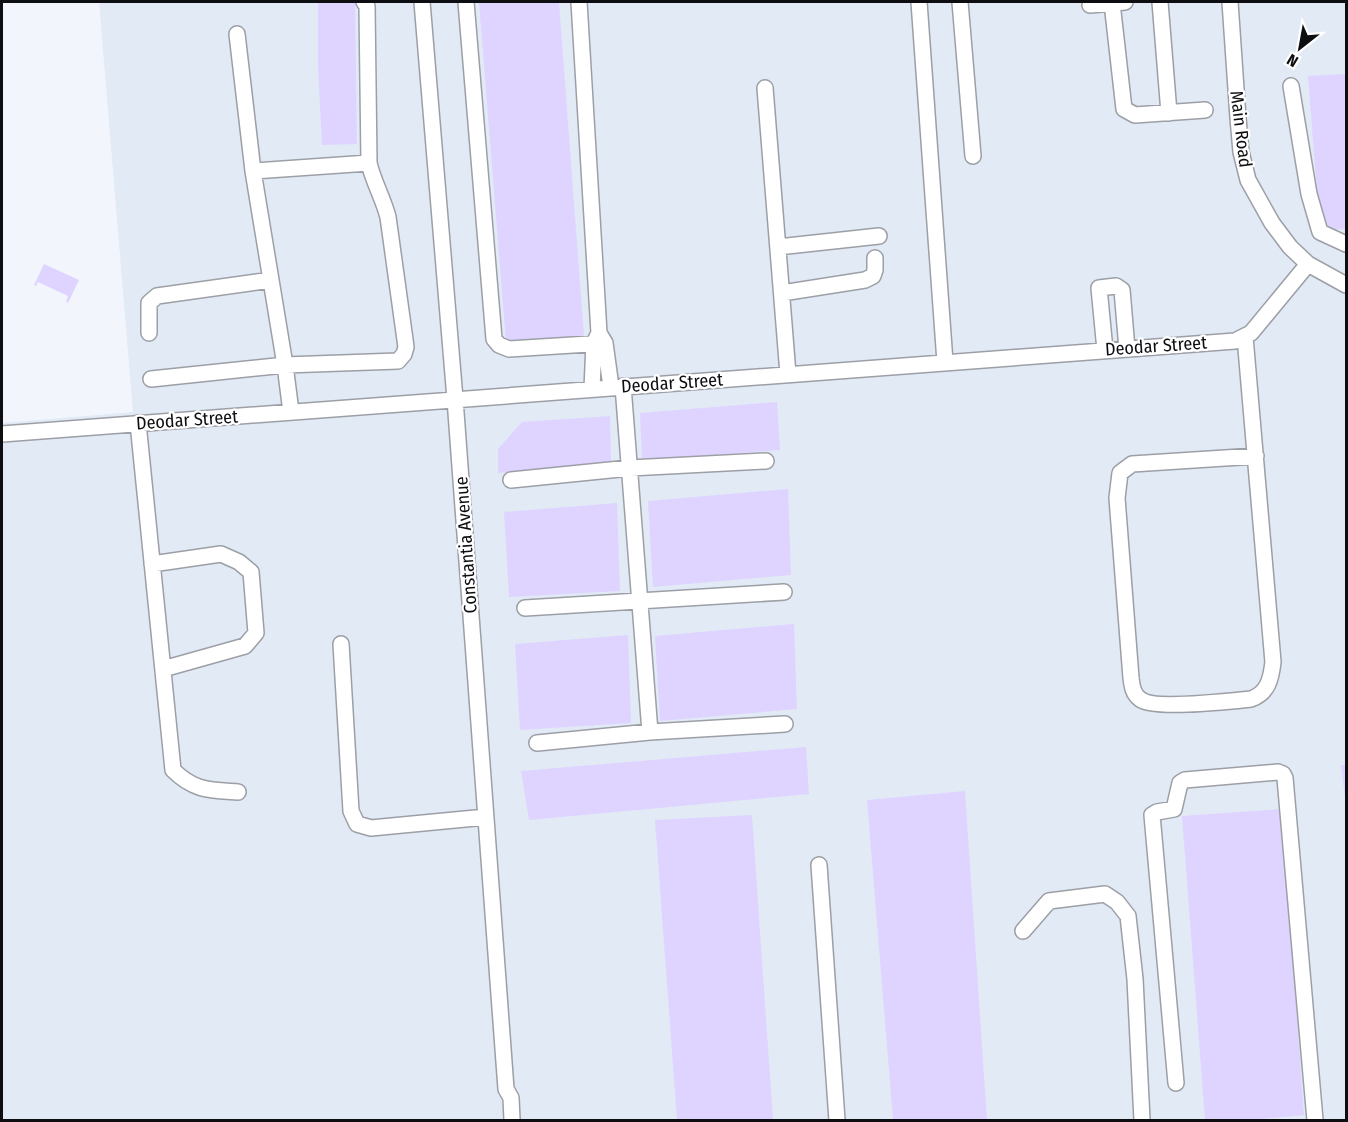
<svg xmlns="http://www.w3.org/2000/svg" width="1348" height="1122" viewBox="0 0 1348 1122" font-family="'Fira Sans Condensed',sans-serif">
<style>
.built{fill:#e2eaf6}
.building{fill:#ded4ff}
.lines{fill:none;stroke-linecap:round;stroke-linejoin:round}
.minor-casing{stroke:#9c9fa5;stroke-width:18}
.minor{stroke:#fff;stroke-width:15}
.labels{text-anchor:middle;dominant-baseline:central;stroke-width:4.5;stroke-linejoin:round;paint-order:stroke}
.street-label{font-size:18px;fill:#0d0e11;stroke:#fff}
</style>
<rect width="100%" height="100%" fill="#f2f6fc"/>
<path class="built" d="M 99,2 L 1346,2 L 1346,1120 L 2,1120 L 2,423 L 133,412 Z"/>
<path class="building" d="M 355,2 L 357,144 L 322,145 L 318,67 L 318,3 Z
M 479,2 L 559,2 L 584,337 L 506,343 Z
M 1346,74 L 1346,229 L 1320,230 L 1308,76 Z
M 44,264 L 79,280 L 68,303 L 66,302 L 68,296 L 38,282 L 36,286 L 34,285 Z
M 777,402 L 780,450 L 642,460 L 640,413 Z
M 610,416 L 611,462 L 498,473 L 498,449 L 522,422 Z
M 788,489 L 791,575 L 653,587 L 648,501 Z
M 617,503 L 620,591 L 509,597 L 504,512 Z
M 794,624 L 797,709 L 660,721 L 655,636 Z
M 628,635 L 631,723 L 520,730 L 515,644 Z
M 806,747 L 809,794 L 529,820 L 521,771 Z
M 1341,765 L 1346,765 L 1346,797 L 1345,797 Z
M 965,791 L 987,1120 L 893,1120 L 867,800 Z
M 1282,809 L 1304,1115 L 1250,1120 L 1205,1120 L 1182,816 Z
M 752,815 L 773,1120 L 677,1120 L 655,820 Z"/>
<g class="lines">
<g class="minor-casing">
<path id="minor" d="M 422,2 L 455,399 L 506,1089 L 511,1098 L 512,1120
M 466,2 L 494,339 L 499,345 L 509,349 L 605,343
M 579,2 L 599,333 L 605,343 L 611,387
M 919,2 L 945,362
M 960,2 L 973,156
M 1160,2 L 1169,113
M 1230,2 L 1238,118 L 1241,152 L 1248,180 L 1272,223 L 1290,247 L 1308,264 L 1346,285
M 1112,3 L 1124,109 L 1135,115 L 1205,110
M 1090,5 L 1125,2
M 237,34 L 253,171
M 1291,86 L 1309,194 L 1320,232 L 1346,244
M 765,88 L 788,374
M 778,247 L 879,236
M 782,293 L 865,280 L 873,276 L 875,270 L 875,258
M 149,333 L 149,303 L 157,296 L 271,280
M 1245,337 L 1273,662 C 1271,679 1268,693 1251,699 C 1231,701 1152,710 1140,699 C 1133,694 1132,686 1131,678 L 1117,498 L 1120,473 L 1132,464 L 1256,456
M 1105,350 L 1099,288 L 1116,286 L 1122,290 L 1127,349
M 151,379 L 285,365 L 253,171 L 369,163
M 623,386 L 650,732
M 592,389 L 594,343 L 598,335
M 291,412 L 285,365 L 398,361 L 404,354 L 406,347 L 388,217 C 383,198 373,181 369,163 L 367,6 L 364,2
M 138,423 L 173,770 C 194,791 210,790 238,792
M 2,434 L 1235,341 L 1251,333 L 1308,264
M 511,480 L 630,468 L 766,461
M 152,564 L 221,554 L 239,562 L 251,572 L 256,633 L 245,646 L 163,669
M 525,608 L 784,592
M 341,644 L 351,811 L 357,824 L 371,828 L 486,817
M 537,743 L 650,732 L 785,724
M 819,865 L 837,1120
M 1023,931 L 1049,901 L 1105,894 L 1117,902 L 1128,916 L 1135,979 L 1142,1120
M 1176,1083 L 1152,815 L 1157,812 L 1174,809 L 1180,783 L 1185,780 L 1278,772 L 1283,774 L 1285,778 L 1315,1120"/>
</g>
<use href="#minor" class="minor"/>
</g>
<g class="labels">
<g class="street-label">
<text transform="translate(1241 129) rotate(83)">Main Road</text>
<text transform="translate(1156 346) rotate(-4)">Deodar Street</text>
<text transform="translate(672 383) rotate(-4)">Deodar Street</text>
<text transform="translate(187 420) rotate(-4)">Deodar Street</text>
<text transform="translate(466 545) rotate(-94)">Constantia Avenue</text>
</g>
</g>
<rect width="1348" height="1122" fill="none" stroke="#0d0e11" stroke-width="6"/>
<g transform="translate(1300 48) rotate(211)" stroke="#ffffff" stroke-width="4.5" paint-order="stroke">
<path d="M0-4.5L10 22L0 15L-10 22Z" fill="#0d0e11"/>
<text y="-9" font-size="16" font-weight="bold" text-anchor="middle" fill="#0d0e11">N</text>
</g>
</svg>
